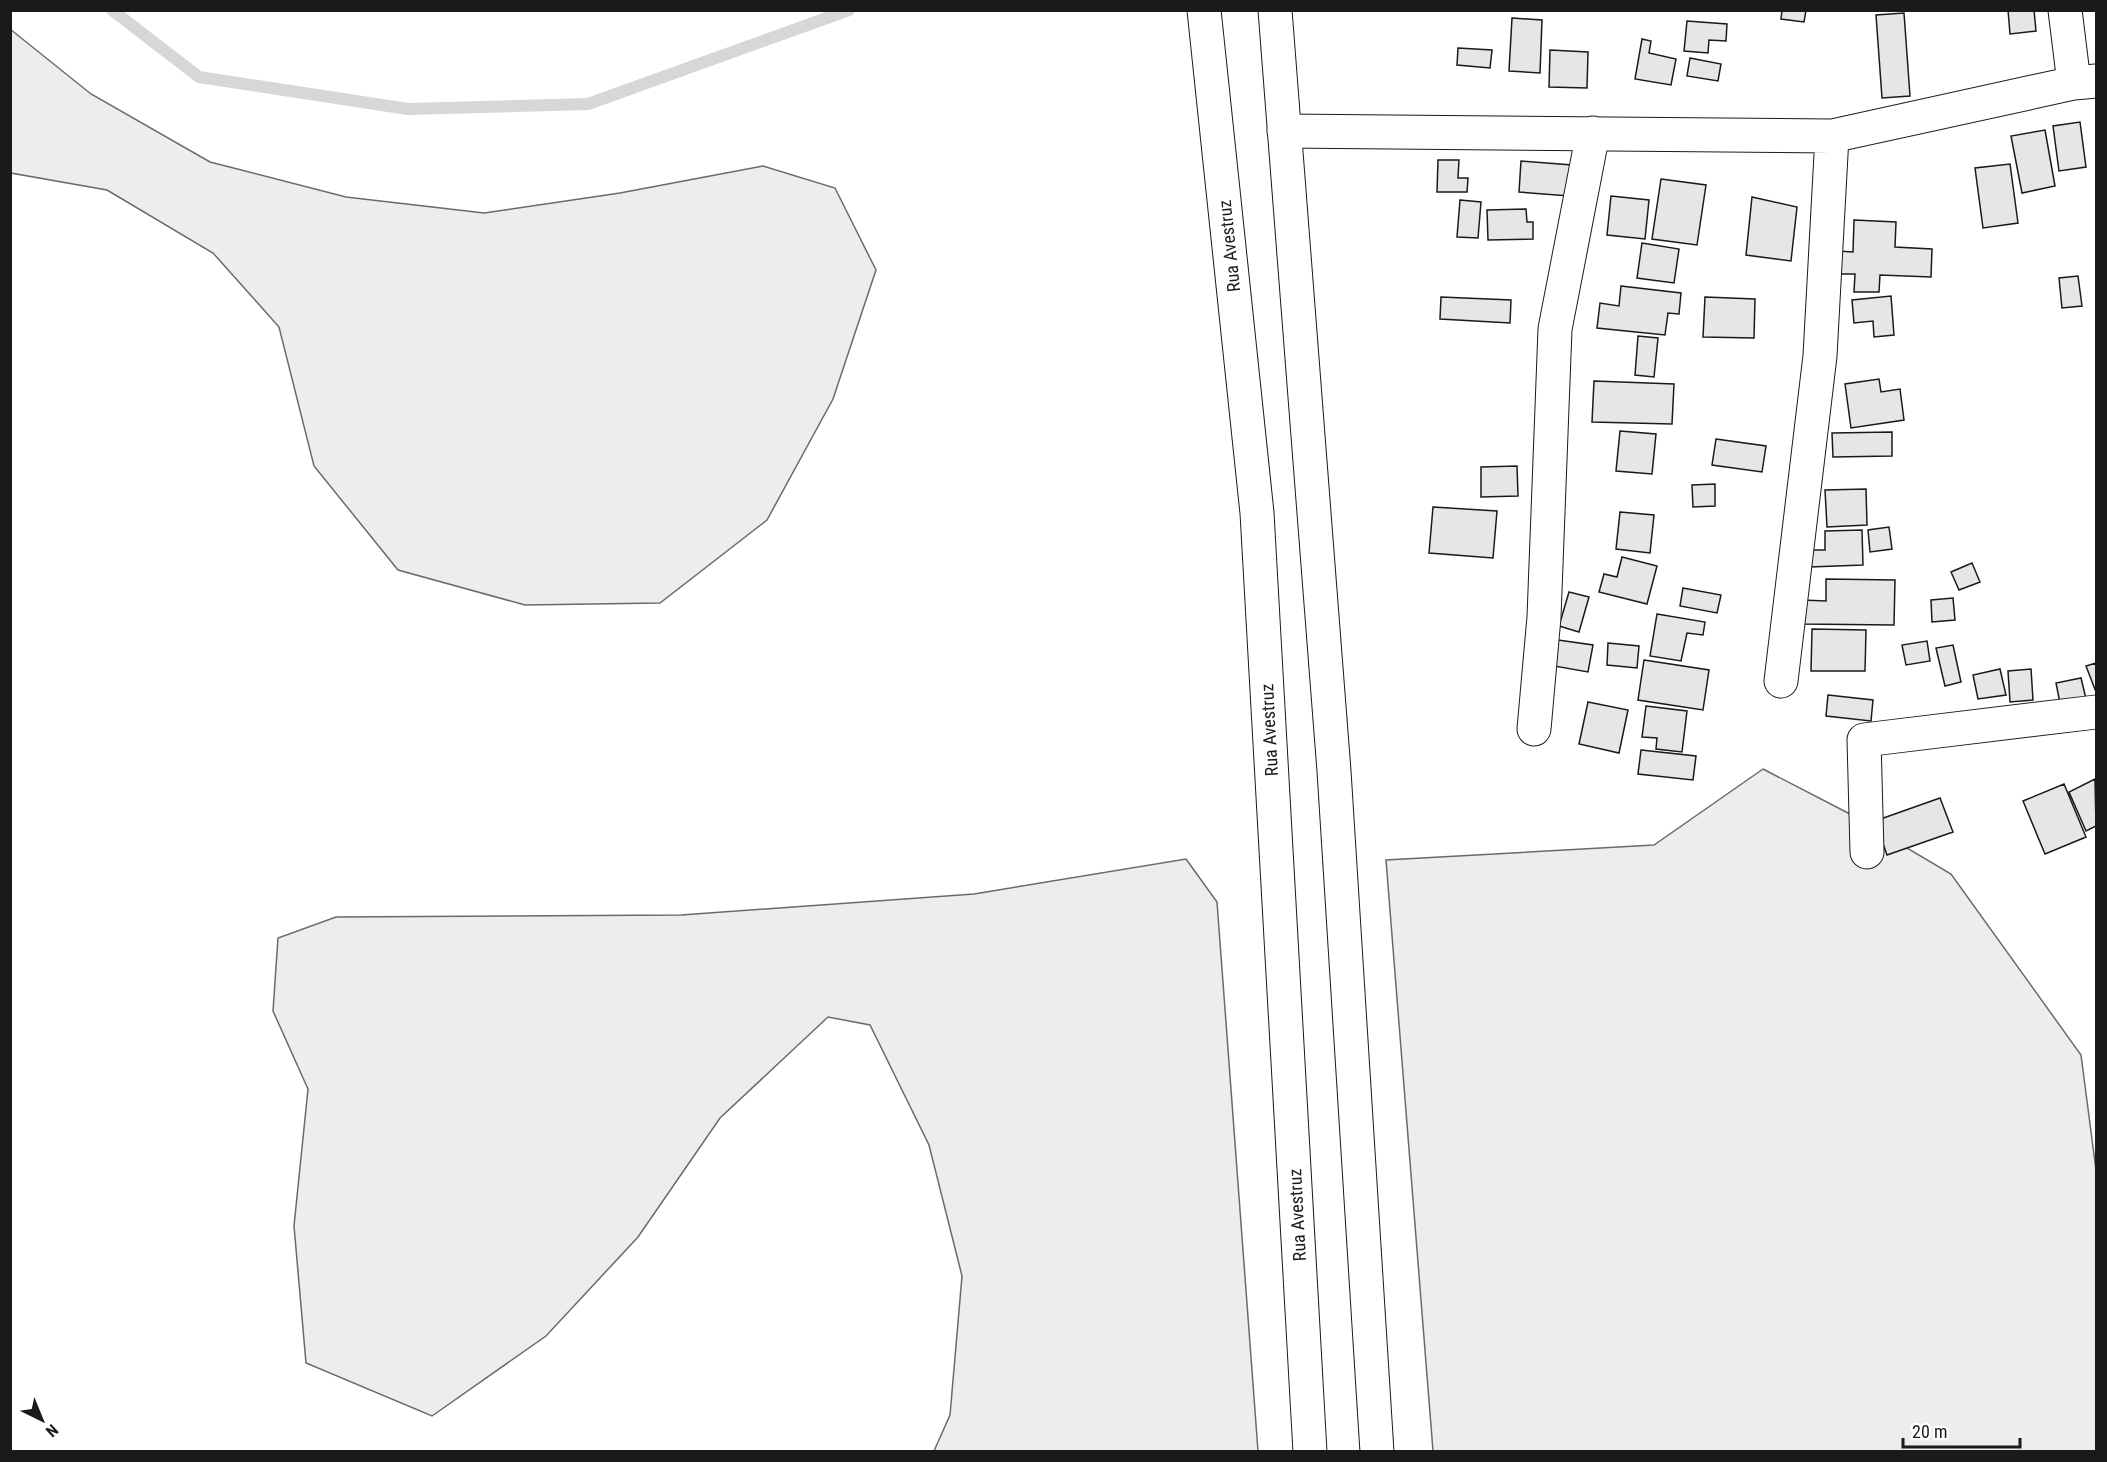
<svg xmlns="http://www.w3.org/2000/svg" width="2107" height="1462" viewBox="0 0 2107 1462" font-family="'Roboto Condensed',sans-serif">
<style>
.green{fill:#ededed;stroke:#6a6a6a;stroke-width:1.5}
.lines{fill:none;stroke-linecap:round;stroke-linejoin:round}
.stream{stroke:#d7d7d7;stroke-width:12}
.building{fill:#e6e6e6;stroke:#1a1a1a;stroke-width:1.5}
.minor-casing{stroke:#1a1a1a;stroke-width:35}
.major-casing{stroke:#1a1a1a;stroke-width:35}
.minor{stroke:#fff;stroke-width:33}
.major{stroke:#fff;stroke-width:33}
.labels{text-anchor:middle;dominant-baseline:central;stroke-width:4.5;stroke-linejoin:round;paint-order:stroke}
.street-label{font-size:18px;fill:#1a1a1a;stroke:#fff}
</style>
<rect width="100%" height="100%" fill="#fff"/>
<path class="green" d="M 10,29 L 91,94 L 210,162 L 346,197 L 484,213 L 620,193 L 763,166 L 835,188 L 876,270 L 833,399 L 767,520 L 660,603 L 525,605 L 398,570 L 314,466 L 279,327 L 213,253 L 107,190 L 11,173 Z
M 1763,769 L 1848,813 L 1951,874 L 2081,1055 L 2096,1170 L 2096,1451 L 1433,1451 L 1386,860 L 1654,845 Z
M 1186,859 L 1217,902 L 1258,1451 L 934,1451 L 950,1415 L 962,1276 L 929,1145 L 870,1025 L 828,1017 L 720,1118 L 638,1237 L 546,1336 L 432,1416 L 306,1363 L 294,1226 L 308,1089 L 273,1011 L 278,938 L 336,917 L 681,915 L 974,894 Z"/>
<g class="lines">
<path class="stream" d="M 112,10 L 199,77 L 408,109 L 588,104 L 849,10"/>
</g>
<path class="building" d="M 1782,10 L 1806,10 L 1804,22 L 1781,19 Z
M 2008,10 L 2034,10 L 2036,31 L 2010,34 Z
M 1904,13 L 1910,96 L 1882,98 L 1876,15 Z
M 1512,18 L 1542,20 L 1540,73 L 1509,71 Z
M 1687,21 L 1727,24 L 1726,41 L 1709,40 L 1708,53 L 1684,51 Z
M 1642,39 L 1651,41 L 1649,53 L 1676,59 L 1671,85 L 1635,79 Z
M 1458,48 L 1492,50 L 1490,68 L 1457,65 Z
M 1550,50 L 1588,52 L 1587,88 L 1549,87 Z
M 1690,58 L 1721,64 L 1718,81 L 1687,76 Z
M 2080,122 L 2086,167 L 2059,171 L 2053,126 Z
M 2045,130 L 2055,186 L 2022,193 L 2011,136 Z
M 1438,160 L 1459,160 L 1458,178 L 1468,178 L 1467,192 L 1437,192 Z
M 1521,161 L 1572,165 L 1569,196 L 1519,192 Z
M 2010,164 L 2018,223 L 1983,228 L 1975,168 Z
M 1661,179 L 1706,185 L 1697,245 L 1652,239 Z
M 1611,196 L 1649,200 L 1645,239 L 1607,235 Z
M 1752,197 L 1797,207 L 1791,261 L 1746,255 Z
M 1460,200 L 1481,202 L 1478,238 L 1457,237 Z
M 1526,209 L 1527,222 L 1533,222 L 1533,239 L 1488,240 L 1487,210 Z
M 1854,220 L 1896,222 L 1895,247 L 1932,249 L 1931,277 L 1880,275 L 1879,292 L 1854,292 L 1855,274 L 1837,274 L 1838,251 L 1853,252 Z
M 1642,243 L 1679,249 L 1674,283 L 1637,278 Z
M 2078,276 L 2082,306 L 2062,308 L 2059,278 Z
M 1621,286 L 1681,293 L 1679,314 L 1668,313 L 1665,335 L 1597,328 L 1600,303 L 1619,306 Z
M 1891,296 L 1894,335 L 1874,337 L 1873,321 L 1854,323 L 1852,300 Z
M 1441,297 L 1511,300 L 1510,323 L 1440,319 Z
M 1705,297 L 1755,299 L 1754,338 L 1703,337 Z
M 1638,336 L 1658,338 L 1654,377 L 1635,375 Z
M 1879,379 L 1881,392 L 1900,389 L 1904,420 L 1851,428 L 1845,384 Z
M 1594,381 L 1674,384 L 1672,424 L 1592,422 Z
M 1620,431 L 1656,434 L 1652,474 L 1616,471 Z
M 1892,432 L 1892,456 L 1833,457 L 1832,433 Z
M 1716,439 L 1766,446 L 1762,472 L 1712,465 Z
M 1517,466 L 1518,496 L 1481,497 L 1481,467 Z
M 1715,484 L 1715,506 L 1693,507 L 1692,485 Z
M 1866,489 L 1867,525 L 1827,527 L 1825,490 Z
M 1433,507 L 1497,511 L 1493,558 L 1429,553 Z
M 1620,512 L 1654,515 L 1650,553 L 1616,549 Z
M 1889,527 L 1892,549 L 1870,552 L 1868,530 Z
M 1862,530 L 1863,565 L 1810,567 L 1810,550 L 1825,550 L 1825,531 Z
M 1622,557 L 1657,566 L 1647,604 L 1599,592 L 1604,574 L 1617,577 Z
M 1972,563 L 1980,582 L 1959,590 L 1951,572 Z
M 1826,579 L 1895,580 L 1894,625 L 1801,624 L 1802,600 L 1826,601 Z
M 1683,588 L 1721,595 L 1717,613 L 1680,606 Z
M 1569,592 L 1589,597 L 1579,632 L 1559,626 Z
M 1953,598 L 1955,620 L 1932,622 L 1931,600 Z
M 1657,614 L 1705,622 L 1703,635 L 1687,633 L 1681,661 L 1650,656 Z
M 1812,629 L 1866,630 L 1865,671 L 1811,671 Z
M 1558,640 L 1593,645 L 1588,672 L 1554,666 Z
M 1927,641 L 1930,661 L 1906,665 L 1902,645 Z
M 1608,643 L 1639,646 L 1637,668 L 1607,665 Z
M 1953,645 L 1961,682 L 1945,686 L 1936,648 Z
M 1644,660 L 1709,670 L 1703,710 L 1638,700 Z
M 2096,663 L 2096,692 L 2086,666 Z
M 2000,669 L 2006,695 L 1978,699 L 1973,675 Z
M 2031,669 L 2033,700 L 2010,702 L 2008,671 Z
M 2081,678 L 2087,703 L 2061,708 L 2056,683 Z
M 1828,695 L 1873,700 L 1871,721 L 1826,716 Z
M 1588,702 L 1628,710 L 1619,753 L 1579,744 Z
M 1646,706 L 1687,711 L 1682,752 L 1656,749 L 1657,738 L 1642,737 Z
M 1641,750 L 1696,756 L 1693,780 L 1638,774 Z
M 2095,779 L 2096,826 L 2086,831 L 2069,792 Z
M 2064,784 L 2086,837 L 2045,854 L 2023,801 Z
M 1940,798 L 1953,832 L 1887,855 L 1875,821 Z"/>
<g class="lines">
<g class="minor-casing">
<path id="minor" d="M 2065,10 L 2074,83
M 1284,131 L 1832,136 L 2074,83 L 2096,81
M 1781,681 L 1820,356 L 1832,136
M 1534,729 L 1544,617 L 1555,329 L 1593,133
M 1867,852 L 1864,740 L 2096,712"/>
</g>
<g class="major-casing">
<path id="major" d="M 1204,10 L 1257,513 L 1310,1452
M 1275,10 L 1334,771 L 1377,1452"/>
</g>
<use href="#minor" class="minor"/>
<use href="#major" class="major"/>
</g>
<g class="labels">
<g class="street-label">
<text transform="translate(1229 246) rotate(-96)">Rua Avestruz</text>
<text transform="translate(1269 730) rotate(-93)">Rua Avestruz</text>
<text transform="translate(1297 1215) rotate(-93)">Rua Avestruz</text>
</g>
</g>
<rect width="2107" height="1462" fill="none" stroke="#1a1a1a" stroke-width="24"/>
<g transform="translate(42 1420) rotate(137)" stroke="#ffffff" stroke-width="4.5" paint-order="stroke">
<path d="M0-4.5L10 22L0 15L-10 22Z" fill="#1a1a1a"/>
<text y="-9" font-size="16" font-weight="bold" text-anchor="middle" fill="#1a1a1a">N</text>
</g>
<path d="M1903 1438v9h117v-9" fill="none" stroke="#1a1a1a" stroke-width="3"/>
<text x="1912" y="1438" font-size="18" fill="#1a1a1a" stroke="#ffffff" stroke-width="4.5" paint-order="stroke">20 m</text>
</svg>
